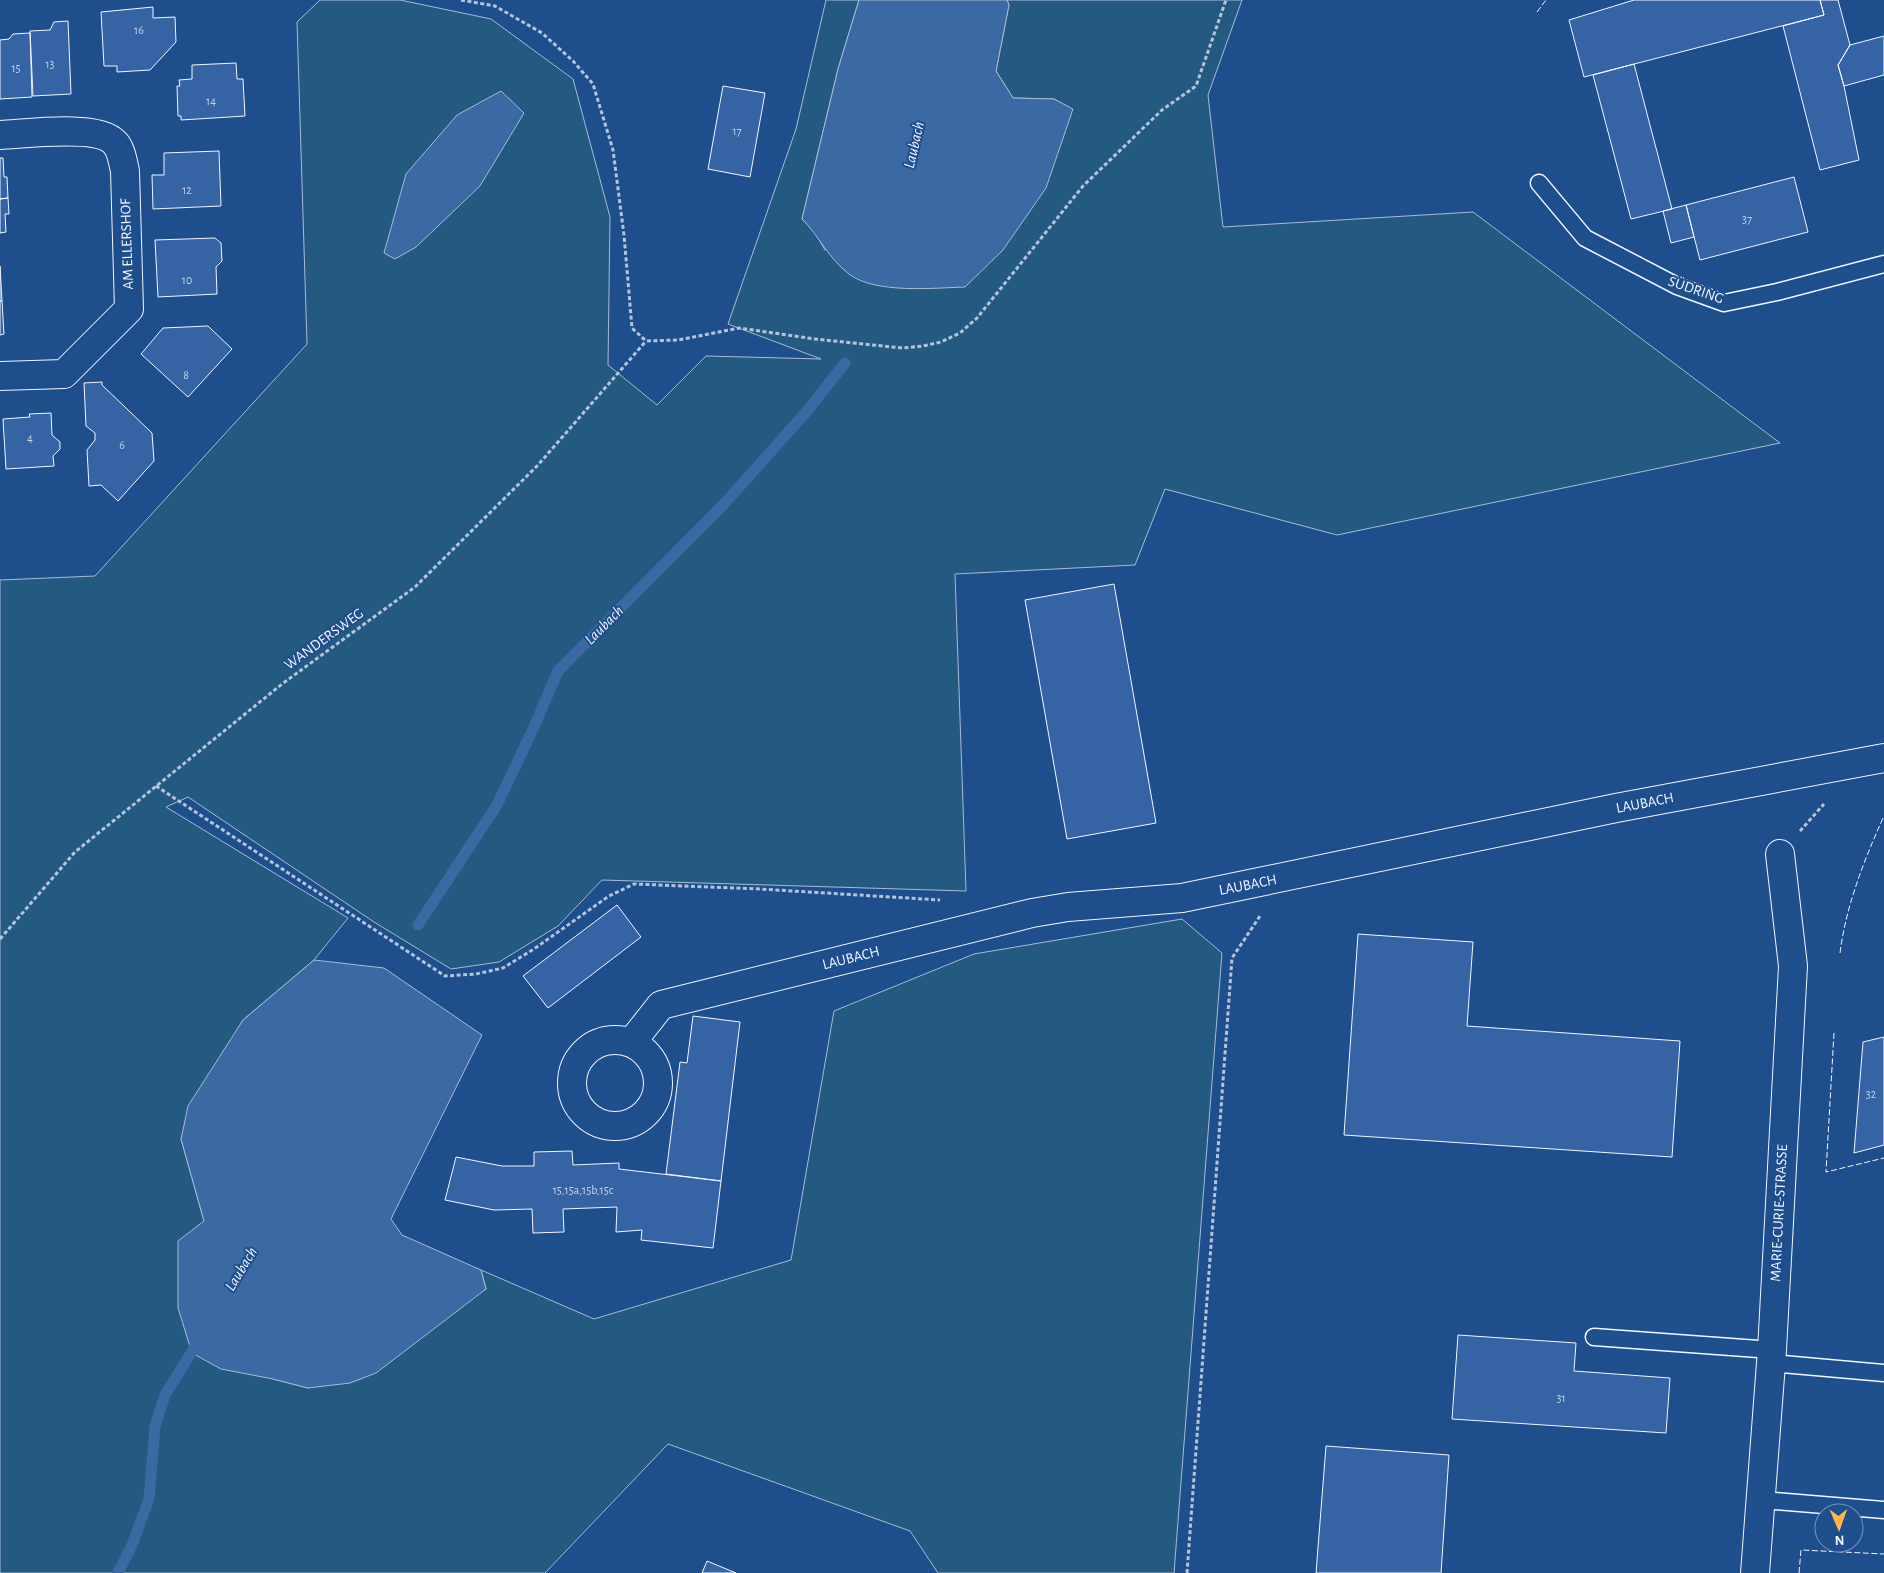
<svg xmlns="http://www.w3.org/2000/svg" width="1884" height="1573" viewBox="0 0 1884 1573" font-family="'Alegreya Sans',sans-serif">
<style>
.green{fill:#245a82;stroke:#a8bbd7}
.water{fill:#3b69a3;stroke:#a8bbd7}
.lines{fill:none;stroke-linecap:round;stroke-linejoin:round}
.stream{stroke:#3b69a3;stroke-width:11}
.building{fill:#3563a3;stroke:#f2f6ff}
.service-casing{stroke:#f2f6ff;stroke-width:19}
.minor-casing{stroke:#f2f6ff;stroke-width:30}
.path{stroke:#b3c4dc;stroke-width:3;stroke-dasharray:4 2.5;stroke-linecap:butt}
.service{stroke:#1f4e8c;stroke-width:16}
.minor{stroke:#1f4e8c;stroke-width:28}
.fence{stroke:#f2f6ff;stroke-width:1;stroke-dasharray:6 2.5;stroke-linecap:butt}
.labels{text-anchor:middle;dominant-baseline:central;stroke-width:4;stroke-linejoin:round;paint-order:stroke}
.number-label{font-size:12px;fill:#c3d1e8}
.street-label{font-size:15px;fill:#f2f6ff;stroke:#1f4e8c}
.water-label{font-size:16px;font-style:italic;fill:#f2f6ff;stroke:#1f4e8c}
</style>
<rect width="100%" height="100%" fill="#1f4e8c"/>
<path class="green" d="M 320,0 L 400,0 L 491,19 L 573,79 L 610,217 L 608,365 L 657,405 L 706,356 L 821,359 L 728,324 L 796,129 L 826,0 L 859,0 L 838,69 L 802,219 L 814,231 L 825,250 L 1073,110 L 1054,99 L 1013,98 L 996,71 L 1009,5 L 1007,0 L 1242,0 L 1208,95 L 1223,227 L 1473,212 L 1780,443 L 1337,535 L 1165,489 L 1135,565 L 955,574 L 966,891 L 602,880 L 558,926 L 499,962 L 451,969 L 374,922 L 188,797 L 166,807 L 348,918 L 314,960 L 243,1020 L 181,1139 L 204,1221 L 273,1379 L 308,1388 L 486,1289 L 481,1270 L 594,1319 L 791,1260 L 834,1011 L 974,954 L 1182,919 L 1222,953 L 1174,1573 L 938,1573 L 910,1531 L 668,1444 L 545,1573 L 0,1573 L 0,580 L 95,576 L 307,344 L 297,22 Z"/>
<path class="water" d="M 859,0 L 1007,0 L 1009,5 L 996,71 L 1013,98 L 1054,99 L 1073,109 L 1046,188 L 1003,250 L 965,287 C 933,288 875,294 849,274 C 829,259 819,236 802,219 L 838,69 Z
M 501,91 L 524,113 L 480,186 L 416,247 L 395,259 L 384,253 L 406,174 L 457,115 Z
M 314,960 L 384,968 L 482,1035 L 391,1219 L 402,1235 L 481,1270 L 486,1289 L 376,1373 L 350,1383 L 308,1388 L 273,1379 L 221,1369 L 192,1353 L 178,1308 L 178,1241 L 204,1221 L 181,1139 L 188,1106 L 243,1020 Z"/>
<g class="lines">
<path class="stream" d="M 418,925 L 497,805 L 533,729 L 558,671 L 724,504 L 807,411 L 845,363
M 118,1573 L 132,1545 L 149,1499 L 155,1426 L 165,1395 L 199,1340"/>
</g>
<path class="building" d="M 1634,0 L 1820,0 L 1824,15 L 1584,77 L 1569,20 Z
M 1820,0 L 1838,0 L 1850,45 L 1838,65 L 1844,86 L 1859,160 L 1820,170 L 1783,26 L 1824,15 Z
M 153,7 L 153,18 L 175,17 L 176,42 L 150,70 L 117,72 L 117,66 L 104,66 L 101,12 Z
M 68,21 L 71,94 L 33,96 L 30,31 L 50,30 L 54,22 Z
M 30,33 L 32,97 L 0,99 L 0,40 L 9,39 L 13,34 Z
M 1884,36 L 1884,75 L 1844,86 L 1838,65 L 1850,45 Z
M 236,63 L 237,79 L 243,79 L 245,116 L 181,120 L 181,116 L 178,116 L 177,86 L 180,86 L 179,80 L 192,79 L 192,65 Z
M 1634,64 L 1672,209 L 1631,219 L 1593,75 Z
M 723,86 L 765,93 L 750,177 L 708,169 Z
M 219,151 L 221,206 L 153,209 L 152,175 L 164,175 L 164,153 Z
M 0,158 L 3,158 L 4,177 L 7,177 L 8,198 L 0,199 Z
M 1794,177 L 1808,232 L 1700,260 L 1686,205 Z
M 8,198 L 9,214 L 5,214 L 6,232 L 0,233 L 0,199 Z
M 1686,205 L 1694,237 L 1671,243 L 1663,211 Z
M 215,238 L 221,243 L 222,261 L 216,267 L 217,294 L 158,297 L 155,240 Z
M 0,266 L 2,301 L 0,301 Z
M 0,301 L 2,301 L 4,334 L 0,335 Z
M 208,326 L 232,349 L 188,397 L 141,354 L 163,328 Z
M 102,382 L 102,385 L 152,433 L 154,461 L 118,501 L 101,485 L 89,486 L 87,450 L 95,440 L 95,433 L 86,426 L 84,383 Z
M 51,413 L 52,435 L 60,442 L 60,449 L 53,456 L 54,466 L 6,469 L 3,419 L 30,417 L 29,414 Z
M 1114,584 L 1156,823 L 1067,839 L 1025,600 Z
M 617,905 L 641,937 L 548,1008 L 523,976 Z
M 1358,934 L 1473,942 L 1467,1026 L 1680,1041 L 1672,1157 L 1344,1135 Z
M 693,1016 L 740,1022 L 721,1181 L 666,1174 L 680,1062 L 687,1063 Z
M 1884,1037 L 1884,1145 L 1854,1153 L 1863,1042 Z
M 572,1151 L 573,1165 L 619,1163 L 619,1169 L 721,1181 L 713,1248 L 641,1240 L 642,1230 L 616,1232 L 617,1207 L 563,1209 L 564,1232 L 533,1233 L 532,1209 L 494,1210 L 445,1200 L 456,1157 L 502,1166 L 534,1166 L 534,1152 Z
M 1458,1335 L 1576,1343 L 1574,1371 L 1670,1378 L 1666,1433 L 1452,1419 Z
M 1326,1446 L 1449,1455 L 1441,1573 L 1316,1573 Z
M 707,1561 L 736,1573 L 702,1573 Z"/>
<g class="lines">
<g class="service-casing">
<path id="service" d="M 1539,183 L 1585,238 L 1677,286 L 1724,303 L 1777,292 L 1884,264
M 1594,1337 L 1772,1350
M 1771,1363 L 1884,1373
M 1762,1500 L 1884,1510"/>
</g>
<g class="minor-casing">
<path id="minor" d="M 0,135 C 25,134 97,124 114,142 C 121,148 123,162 125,171 L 129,309 L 64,374 L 0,376
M572 1083a43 43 0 1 1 86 0a43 43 0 1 1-86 0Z
M 631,1043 L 661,1005 L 1032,913 L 1068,907 L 1182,898 L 1616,808 L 1884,758
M 1755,1573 L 1772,1350 L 1793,966 L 1780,854"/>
</g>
<path class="path" d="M 461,0 L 495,6 L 542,33 L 573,61 L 593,84 L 613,150 L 624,235 L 632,328 L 646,341 L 678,340 L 739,328 L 815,339 L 902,348 L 923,346 L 941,342 L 960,333 L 977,318 L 1083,186 L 1162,110 L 1196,86 L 1226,0
M 156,786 L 445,976 L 476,974 L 503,968 L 534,949 L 609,896 L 634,884 L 760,889 L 940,900
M 1800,831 L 1824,804
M 0,939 L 75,852 L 282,684 L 415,587 L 538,465 L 646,341
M 1187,1573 L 1232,958 L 1260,916"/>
<use href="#service" class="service"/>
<use href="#minor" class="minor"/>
<path class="fence" d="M 1537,12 L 1546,0
M 1840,953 C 1846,906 1864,860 1884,816
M 1834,1033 L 1826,1172 L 1884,1158
M 1799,1573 L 1801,1550 L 1884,1554"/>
</g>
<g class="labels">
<g class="number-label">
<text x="139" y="30">16</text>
<text x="50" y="64">13</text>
<text x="16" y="68">15</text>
<text x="211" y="101">14</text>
<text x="737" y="131">17</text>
<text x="187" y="190">12</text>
<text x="1747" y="219">37</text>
<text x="187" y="280">10</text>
<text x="186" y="375">8</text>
<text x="30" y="438">4</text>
<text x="122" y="445">6</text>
<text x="1871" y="1094">32</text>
<text x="583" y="1190">15,15a,15b,15c</text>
<text x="1561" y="1398">31</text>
</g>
<g class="street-label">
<text transform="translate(127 244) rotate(-92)">AM ELLERSHOF</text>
<text transform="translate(1696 290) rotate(19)">SÜDRING</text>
<text transform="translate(324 639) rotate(-36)">WANDERSWEG</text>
<text transform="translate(1645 803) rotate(-11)">LAUBACH</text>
<text transform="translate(1248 885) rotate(-11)">LAUBACH</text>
<text transform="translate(851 958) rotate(-14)">LAUBACH</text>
<text transform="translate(1779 1213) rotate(-87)">MARIE-CURIE-STRASSE</text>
</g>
<g class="water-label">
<text transform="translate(914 145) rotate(-77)">Laubach</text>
<text transform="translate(604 625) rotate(-45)">Laubach</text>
<text transform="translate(241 1269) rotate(-59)">Laubach</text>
</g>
</g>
<g transform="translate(1839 1528) rotate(178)"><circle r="24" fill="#1f4e8c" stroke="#7391ba"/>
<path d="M0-4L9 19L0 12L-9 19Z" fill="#ffb74d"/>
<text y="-8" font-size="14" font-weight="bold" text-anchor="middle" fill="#f2f6ff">N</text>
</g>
</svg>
